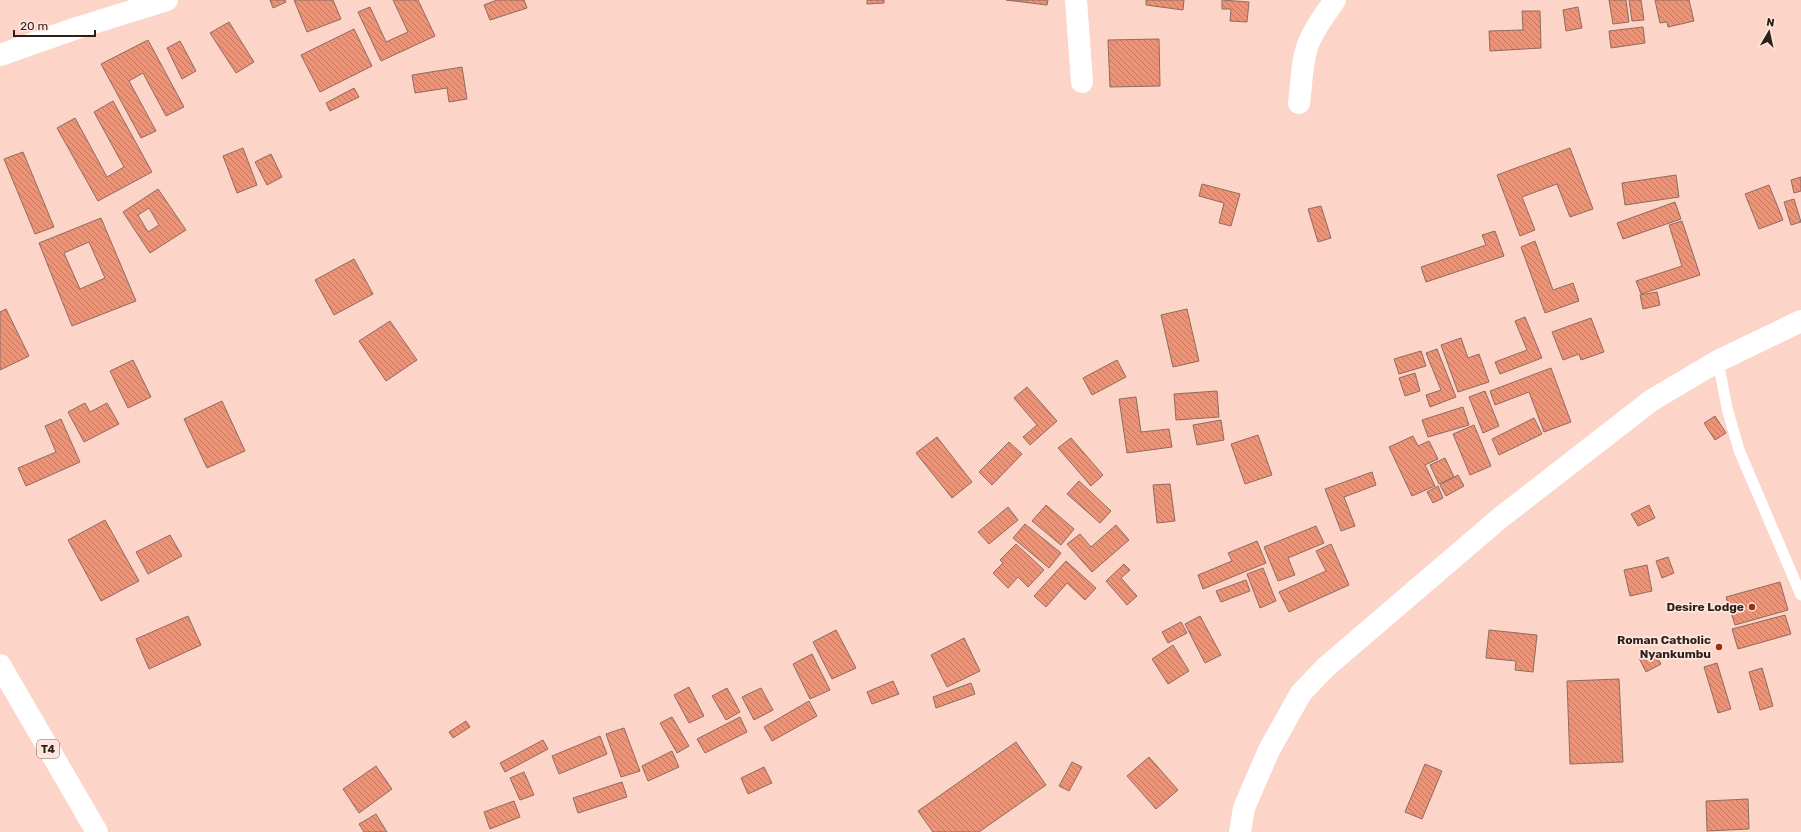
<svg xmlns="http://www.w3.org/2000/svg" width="1801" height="832" viewBox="0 0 1801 832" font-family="Rubik,sans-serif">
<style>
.building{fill:url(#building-back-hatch);stroke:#8f6c61;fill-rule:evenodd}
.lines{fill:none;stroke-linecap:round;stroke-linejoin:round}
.lane{stroke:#fff;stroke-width:11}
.street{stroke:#fff;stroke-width:22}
.secondary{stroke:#fff;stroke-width:22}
.highway{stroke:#fff;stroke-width:22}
.poi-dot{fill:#98320a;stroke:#fee6de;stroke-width:1.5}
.labels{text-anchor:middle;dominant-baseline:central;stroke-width:3.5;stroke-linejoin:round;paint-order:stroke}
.shield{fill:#fee6de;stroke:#6c5b55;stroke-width:1}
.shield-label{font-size:11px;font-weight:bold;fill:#2d1f1a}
.poi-label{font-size:12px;font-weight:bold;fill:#2d1f1a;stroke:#fee6de;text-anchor:end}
</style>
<defs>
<pattern id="building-back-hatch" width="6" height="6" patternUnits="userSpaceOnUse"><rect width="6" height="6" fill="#ef9275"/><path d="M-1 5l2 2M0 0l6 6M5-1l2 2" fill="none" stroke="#c2775f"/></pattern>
</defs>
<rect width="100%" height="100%" fill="#fcd4c8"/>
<path class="building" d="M 270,0 L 285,0 L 286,2 L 273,8 Z
M 294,0 L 333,0 L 341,19 L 307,32 Z
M 393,0 L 418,0 L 435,36 L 381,61 L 358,12 L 370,7 L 386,42 L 408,32 Z
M 497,0 L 524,0 L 527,8 L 490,20 L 484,5 Z
M 867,0 L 884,0 L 884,3 L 867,4 Z
M 1006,0 L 1048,0 L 1047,5 Z
M 1146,0 L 1184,0 L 1183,10 L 1146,5 Z
M 1222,0 L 1249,2 L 1247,22 L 1230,21 L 1231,9 L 1222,9 Z
M 1609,0 L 1626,0 L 1629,22 L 1613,24 Z
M 1629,0 L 1641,0 L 1644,20 L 1632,21 Z
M 1655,0 L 1689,0 L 1694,21 L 1668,27 L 1667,22 L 1660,23 Z
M 1578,7 L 1582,28 L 1566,31 L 1563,10 Z
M 1522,11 L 1540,11 L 1541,48 L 1490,51 L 1489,31 L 1523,30 Z
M 229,22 L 254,62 L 236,73 L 210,33 Z
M 1643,27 L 1645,43 L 1611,48 L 1609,31 Z
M 354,29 L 372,66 L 320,92 L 301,55 Z
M 1159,39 L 1160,86 L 1110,87 L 1108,40 Z
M 148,40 L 184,107 L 166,116 L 143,73 L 129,81 L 156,131 L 141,138 L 101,64 Z
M 180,41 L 196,71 L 182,79 L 167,48 Z
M 462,67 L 467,99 L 449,102 L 447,88 L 415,93 L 412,75 Z
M 354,88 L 359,97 L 330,111 L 326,103 Z
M 113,101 L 152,172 L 98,201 L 57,128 L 75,118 L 107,177 L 124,167 L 94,112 Z
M 243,148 L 257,185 L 237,193 L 223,156 Z
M 1570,148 L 1593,209 L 1570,217 L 1557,184 L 1522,197 L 1535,230 L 1520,236 L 1497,175 Z
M 23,152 L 54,227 L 35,234 L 4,159 Z
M 271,154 L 282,177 L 267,185 L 255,162 Z
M 1676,175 L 1679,197 L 1625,205 L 1622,183 Z
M 1801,177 L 1801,191 L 1794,193 L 1791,180 Z
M 1202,184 L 1240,194 L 1231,226 L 1219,223 L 1224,203 L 1199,196 Z
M 1769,185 L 1783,220 L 1759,229 L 1745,194 Z
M 158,189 L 186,230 L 150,253 L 123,212 ZM 149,208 L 159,225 L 148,232 L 138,215 Z
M 1794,199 L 1801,222 L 1791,225 L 1784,202 Z
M 1675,202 L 1681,219 L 1623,239 L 1617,223 Z
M 1321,206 L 1331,238 L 1318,242 L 1308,209 Z
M 101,218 L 136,301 L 72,326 L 39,243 ZM 89,242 L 105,278 L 80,289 L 64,253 Z
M 1682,221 L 1700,275 L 1641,294 L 1636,281 L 1682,266 L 1669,225 Z
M 1495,231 L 1504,256 L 1426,282 L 1421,267 L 1486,245 L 1482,235 Z
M 1535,241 L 1553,290 L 1573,283 L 1579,301 L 1545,313 L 1521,247 Z
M 354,259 L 373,294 L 334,315 L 315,280 Z
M 1657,292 L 1660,305 L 1643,309 L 1640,295 Z
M 6,309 L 29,356 L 0,370 L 0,312 Z
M 1187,309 L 1199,361 L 1173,367 L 1161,315 Z
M 1525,317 L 1542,358 L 1500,374 L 1495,362 L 1527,350 L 1515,321 Z
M 1591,318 L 1604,352 L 1581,360 L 1579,354 L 1563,360 L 1552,332 Z
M 390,321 L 417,360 L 386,381 L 359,341 Z
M 1461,338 L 1468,358 L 1479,354 L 1489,382 L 1458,392 L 1441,345 Z
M 1437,349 L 1456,397 L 1430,407 L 1426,395 L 1441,390 L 1426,353 Z
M 1421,351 L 1426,366 L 1399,374 L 1394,359 Z
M 133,360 L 151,397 L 128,408 L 110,371 Z
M 1117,360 L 1126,377 L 1092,395 L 1083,378 Z
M 1551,368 L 1571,422 L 1544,432 L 1529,392 L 1495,405 L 1490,391 Z
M 1415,373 L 1420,391 L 1405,396 L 1399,378 Z
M 1027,387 L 1057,421 L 1030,445 L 1023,437 L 1037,425 L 1014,398 Z
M 1217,391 L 1219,417 L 1176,420 L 1174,394 Z
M 1485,391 L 1499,426 L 1483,433 L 1469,397 Z
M 1136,397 L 1141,432 L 1169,429 L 1172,447 L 1127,453 L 1119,399 Z
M 222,401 L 245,451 L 207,468 L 184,419 Z
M 85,403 L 90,412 L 107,403 L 119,424 L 84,442 L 68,412 Z
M 1463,407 L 1469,425 L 1428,437 L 1422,420 Z
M 1715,416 L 1726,433 L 1715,440 L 1704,423 Z
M 1534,418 L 1542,434 L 1499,455 L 1492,439 Z
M 61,419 L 80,462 L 26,486 L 18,468 L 56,452 L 45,426 Z
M 1221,420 L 1224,440 L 1197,445 L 1193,425 Z
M 1474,425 L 1491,466 L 1470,475 L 1453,434 Z
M 1258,435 L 1272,475 L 1245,484 L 1231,444 Z
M 1413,436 L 1418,446 L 1429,441 L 1438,459 L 1425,465 L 1435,486 L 1412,496 L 1389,447 Z
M 937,437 L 972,482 L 952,498 L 916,453 Z
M 1071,438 L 1103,475 L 1091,486 L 1058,448 Z
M 1009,442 L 1022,454 L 992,485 L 979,472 Z
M 1445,458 L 1454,477 L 1439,484 L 1430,465 Z
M 1372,472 L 1376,485 L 1344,497 L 1355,526 L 1341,531 L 1325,489 Z
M 1458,475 L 1464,486 L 1446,496 L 1440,485 Z
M 1079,481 L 1111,511 L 1100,523 L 1067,494 Z
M 1170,484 L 1175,521 L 1157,523 L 1153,485 Z
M 1438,486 L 1443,498 L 1433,503 L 1427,492 Z
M 1046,505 L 1074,529 L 1061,545 L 1032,521 Z
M 1649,505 L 1655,518 L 1638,526 L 1631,514 Z
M 1008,507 L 1018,520 L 989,544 L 978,532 Z
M 105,520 L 139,581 L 101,601 L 68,540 Z
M 1025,524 L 1061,553 L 1049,568 L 1013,538 Z
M 1116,525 L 1129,540 L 1092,572 L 1067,544 L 1080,534 L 1091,547 Z
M 1316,526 L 1324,543 L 1288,558 L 1295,575 L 1278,581 L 1264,547 Z
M 170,535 L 182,556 L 148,574 L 136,552 Z
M 1257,541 L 1266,563 L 1203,589 L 1198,575 L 1232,561 L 1228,553 Z
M 1016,544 L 1044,570 L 1028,587 L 1018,577 L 1008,588 L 993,573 L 1003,563 L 1000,560 Z
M 1331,544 L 1349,585 L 1289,612 L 1279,592 L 1326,571 L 1316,551 Z
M 1668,557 L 1674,573 L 1662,578 L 1656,561 Z
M 1066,561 L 1096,588 L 1085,600 L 1067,583 L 1046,607 L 1034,596 Z
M 1124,564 L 1130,570 L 1121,578 L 1137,596 L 1127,605 L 1106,581 Z
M 1647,565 L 1652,591 L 1630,596 L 1624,570 Z
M 1263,568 L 1276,601 L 1260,608 L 1247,574 Z
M 1246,580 L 1250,591 L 1221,602 L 1216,591 Z
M 1780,582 L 1788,610 L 1735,625 L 1726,597 Z
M 1785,615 L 1791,634 L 1738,649 L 1732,629 Z
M 188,616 L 201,645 L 149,669 L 136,639 Z
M 1200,616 L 1221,655 L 1205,663 L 1185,624 Z
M 1181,622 L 1187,633 L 1168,643 L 1162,632 Z
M 836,630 L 856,668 L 832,679 L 813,642 Z
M 1489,630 L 1537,635 L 1533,672 L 1515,670 L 1516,661 L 1486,658 Z
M 964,638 L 980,671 L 947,687 L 931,655 Z
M 1173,645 L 1189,671 L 1168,684 L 1152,659 Z
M 1654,651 L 1661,664 L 1646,672 L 1639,658 Z
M 812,654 L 830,690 L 810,699 L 793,664 Z
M 1717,663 L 1731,709 L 1718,713 L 1704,667 Z
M 1762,668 L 1773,706 L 1760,710 L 1749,672 Z
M 1619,679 L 1623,762 L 1570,764 L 1567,681 Z
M 893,681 L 899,694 L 872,704 L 867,692 Z
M 971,683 L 975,694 L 936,708 L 933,697 Z
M 689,687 L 704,716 L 689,723 L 674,695 Z
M 727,688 L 740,712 L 726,720 L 712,696 Z
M 761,688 L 773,710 L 754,720 L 742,697 Z
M 809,701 L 817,716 L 772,741 L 764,727 Z
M 672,717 L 689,746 L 677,753 L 660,723 Z
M 740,717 L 747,732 L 705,753 L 697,739 Z
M 466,721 L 470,727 L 453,738 L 449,732 Z
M 624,728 L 640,771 L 621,777 L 606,734 Z
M 600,736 L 607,754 L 559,774 L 552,756 Z
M 543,740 L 548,749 L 505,772 L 500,763 Z
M 1016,742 L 1046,785 L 979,832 L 933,832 L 918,811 Z
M 672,751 L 679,767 L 648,781 L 642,766 Z
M 1149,757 L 1178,790 L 1156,809 L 1127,776 Z
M 1072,762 L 1082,767 L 1069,791 L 1059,786 Z
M 1425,764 L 1442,771 L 1422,819 L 1405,812 Z
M 376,766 L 392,789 L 359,813 L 343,789 Z
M 764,767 L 772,783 L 748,794 L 741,778 Z
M 524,772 L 534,795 L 520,800 L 510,778 Z
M 622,782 L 627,797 L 578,813 L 573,798 Z
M 1748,799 L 1749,829 L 1707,831 L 1706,801 Z
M 514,801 L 520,817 L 490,829 L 484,812 Z
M 376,814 L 387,832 L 364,832 L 359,824 Z"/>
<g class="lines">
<path class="lane" d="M 1718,361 L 1727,408 L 1739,450 L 1801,595"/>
<path class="street" d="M 1076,0 L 1082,82
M 0,55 L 77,28 L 167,0
M 1299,103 C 1302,84 1301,61 1309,42 C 1315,27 1326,13 1335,0"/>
<path class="secondary" d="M 1240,832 L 1244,808 L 1269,750 L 1301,693 L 1326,667 L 1500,518 L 1652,400 L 1718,361 L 1801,321"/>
<path class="highway" d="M 0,665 L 97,832"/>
</g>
<g class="poi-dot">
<circle cx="1752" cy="607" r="4"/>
<circle cx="1719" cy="647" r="4"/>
</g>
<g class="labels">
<rect class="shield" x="37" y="740" width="22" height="18" rx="3"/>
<g class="shield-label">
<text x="48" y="749">T4</text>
</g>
<g class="poi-label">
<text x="1744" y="607">Desire Lodge</text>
<text x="1711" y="640">Roman Catholic<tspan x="1711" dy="14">Nyankumbu</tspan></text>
</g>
</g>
<g transform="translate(1769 32) rotate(9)" stroke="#fee6de" stroke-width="3" paint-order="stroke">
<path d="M0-3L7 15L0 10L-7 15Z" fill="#2d1f1a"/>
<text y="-6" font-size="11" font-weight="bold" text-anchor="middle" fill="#2d1f1a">N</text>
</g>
<path d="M14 30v6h81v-6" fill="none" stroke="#2d1f1a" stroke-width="2"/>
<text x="20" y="30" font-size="12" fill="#2d1f1a" stroke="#fee6de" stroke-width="3" paint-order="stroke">20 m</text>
</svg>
